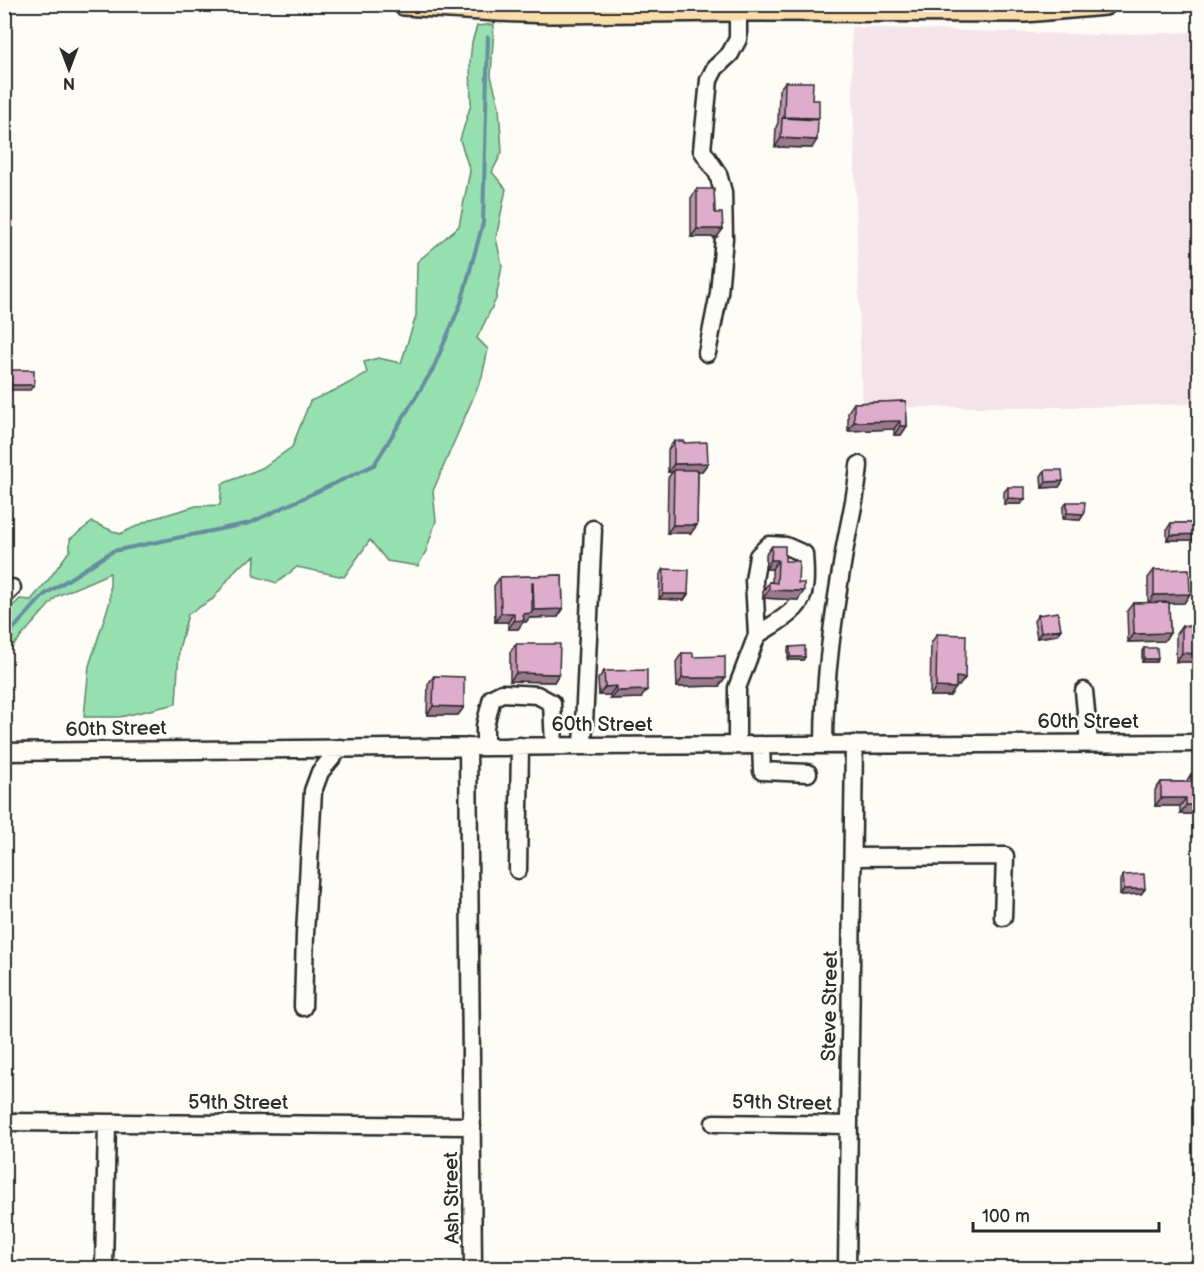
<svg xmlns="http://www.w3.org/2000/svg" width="1204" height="1273" viewBox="0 0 1204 1273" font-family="'Balsamiq Sans',sans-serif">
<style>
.built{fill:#f4e4ea}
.green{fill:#96dfae;stroke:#60856c;stroke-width:1.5}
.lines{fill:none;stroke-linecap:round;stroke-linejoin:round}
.stream{stroke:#668ea1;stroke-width:4}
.minor-casing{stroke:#2b2b2b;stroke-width:21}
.major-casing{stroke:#2b2b2b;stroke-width:26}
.minor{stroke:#fdfcf7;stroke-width:16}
.major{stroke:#f9deab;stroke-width:21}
.wall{fill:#bf95af;stroke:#2b2b2b;stroke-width:1.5}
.shaded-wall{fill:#9b798f;stroke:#2b2b2b;stroke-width:1.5}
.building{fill:#deadcc;stroke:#2b2b2b;stroke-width:1.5}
.labels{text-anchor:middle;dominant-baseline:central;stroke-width:5;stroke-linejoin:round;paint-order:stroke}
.street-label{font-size:20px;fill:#2b2b2b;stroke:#fdfcf7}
</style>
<rect width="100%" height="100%" fill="#fdfcf7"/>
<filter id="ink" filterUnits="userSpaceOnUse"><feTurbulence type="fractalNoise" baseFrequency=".0167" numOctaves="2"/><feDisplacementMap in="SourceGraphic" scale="12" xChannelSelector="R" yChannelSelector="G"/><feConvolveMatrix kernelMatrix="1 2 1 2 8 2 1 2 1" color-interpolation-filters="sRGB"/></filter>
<g filter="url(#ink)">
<path class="built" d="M 851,27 L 1098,35 L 1199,32 L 1199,404 L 1092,407 L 862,407 Z"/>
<path class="green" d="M 494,24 L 491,76 L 499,106 L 502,152 L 492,172 L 506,189 L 496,238 L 502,266 L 496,299 L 477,338 L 488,349 L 482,377 L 433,491 L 436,521 L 426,551 L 418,566 L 387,561 L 370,540 L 344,577 L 297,567 L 277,583 L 254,576 L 255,556 L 238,567 L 213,599 L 188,614 L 179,649 L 176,704 L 120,717 L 84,717 L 89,666 L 110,601 L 110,573 L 57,596 L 5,655 L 5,613 L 20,599 L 31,600 L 49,579 L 70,550 L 70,539 L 92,522 L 120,534 L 152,519 L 196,506 L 220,505 L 222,484 L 262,468 L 292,447 L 310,401 L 340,388 L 367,373 L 364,362 L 378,358 L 401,363 L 416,316 L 417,262 L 459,226 L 470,171 L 460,140 L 471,104 L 470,62 L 472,42 L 477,26 Z"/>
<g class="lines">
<path class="stream" d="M 4,639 L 44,595 L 113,551 L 250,523 L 374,465 L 433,369 L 461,303 L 483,223 L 488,37"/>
<g class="minor-casing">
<path id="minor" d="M 707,353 L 719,293 L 724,238 L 723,192 L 718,174 L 702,150 L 709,80 L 715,68 L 730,54 L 738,39 L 738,10
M 4,596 L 12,588
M 1084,691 L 1089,743
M 824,744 C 824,678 834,612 845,547 C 850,519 857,493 859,465
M 737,745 L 737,688 L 757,635 L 754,580 L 758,556 L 769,545 L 786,546 L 804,554 C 805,570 808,595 795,608 C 785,619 769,627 757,635
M 761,745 L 762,771 L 808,773
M 583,746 L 593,529
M 468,747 L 473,1268
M 485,747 L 485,726 L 492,698 L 502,693 L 537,695 L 552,703 L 554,746
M 4,752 L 583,746 L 1200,743
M 853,857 L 1005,856 L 1003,917
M 518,870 L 520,746
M 303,1007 L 305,934 L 313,791 L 320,772 L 340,748
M 4,1122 L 472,1126
M 714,1123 L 849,1125
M 104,1268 L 107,1123
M 847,1268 L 854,744"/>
</g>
<g class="major-casing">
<path id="major" d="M 404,4 L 496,10 L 550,12 L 738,10 L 1025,11 L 1105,4"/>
</g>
<use href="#minor" class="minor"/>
<use href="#major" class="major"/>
</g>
<path class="wall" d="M 785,82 L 812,100 L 817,120 L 812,148 L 775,147 L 776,127 L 778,123 L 779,90 Z
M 697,189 L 715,213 L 723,229 L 717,237 L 691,237 L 691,198 Z
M 906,401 L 907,426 L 901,435 L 894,435 L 894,429 L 848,431 L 848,412 L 854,403 Z
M 674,441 L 684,443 L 708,463 L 702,471 L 698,471 L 697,525 L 691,533 L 667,533 L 668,478 L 672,472 L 668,472 L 668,450 Z
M 1045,470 L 1063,481 L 1059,487 L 1042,488 L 1041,476 Z
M 1008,487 L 1025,499 L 1021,504 L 1004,504 L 1004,492 Z
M 1067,502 L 1084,514 L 1080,520 L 1063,519 L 1063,508 Z
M 1171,523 L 1200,523 L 1200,535 L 1196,540 L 1167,540 L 1167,529 Z
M 772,546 L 785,561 L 798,583 L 798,600 L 763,598 L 763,591 L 769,582 L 772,582 L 772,569 L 766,569 L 766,554 Z
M 664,569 L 688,594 L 684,600 L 659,599 L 660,574 Z
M 1154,570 L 1190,594 L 1184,603 L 1169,603 L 1170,633 L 1164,641 L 1128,642 L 1127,611 L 1133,603 L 1148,603 L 1148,578 Z
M 562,575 L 563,609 L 558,617 L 529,618 L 526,622 L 523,622 L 518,629 L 508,629 L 508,622 L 495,622 L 494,586 L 500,577 Z
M 1038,615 L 1061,629 L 1057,635 L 1037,638 L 1034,621 Z
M 1182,626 L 1200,662 L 1176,662 L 1176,634 Z
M 937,634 L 965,678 L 959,686 L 956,686 L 950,696 L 930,696 L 931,643 Z
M 516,644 L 559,674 L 554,682 L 510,681 L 510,652 Z
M 790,647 L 805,657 L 803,660 L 788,660 L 788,649 Z
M 1144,648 L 1158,659 L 1156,662 L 1142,662 L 1142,651 Z
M 682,653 L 693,657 L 719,686 L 677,687 L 676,662 Z
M 604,671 L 641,698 L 610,699 L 610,695 L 599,695 L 598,679 Z
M 434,676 L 464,707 L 458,715 L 427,715 L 428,684 Z
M 1191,774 L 1200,814 L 1180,814 L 1180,806 L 1155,806 L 1155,790 L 1161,782 L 1186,782 Z
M 1123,875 L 1145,889 L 1141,894 L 1120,895 L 1120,880 Z"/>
<path class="shaded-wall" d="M 784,117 L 819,118 L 813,126 L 782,121 Z
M 781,138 L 817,140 L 812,148 L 775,147 Z
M 697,229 L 723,229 L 717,237 L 691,237 Z
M 4,385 L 34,385 L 30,390 L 4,390 Z
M 900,421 L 894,429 L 848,431 L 854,422 Z
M 900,426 L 907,426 L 901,435 L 894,435 Z
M 708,463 L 702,471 L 674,472 L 674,470 L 672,472 L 668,472 L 674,464 Z
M 1063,481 L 1059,487 L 1042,488 L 1046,482 Z
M 1008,498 L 1025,499 L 1021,504 L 1004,504 Z
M 1067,513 L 1084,514 L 1080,520 L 1063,519 Z
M 673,525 L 697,525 L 691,533 L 667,533 Z
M 1200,534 L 1196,540 L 1167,540 L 1171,535 Z
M 771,560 L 778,560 L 772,569 L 766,569 Z
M 769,590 L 804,591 L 798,600 L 763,598 Z
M 663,594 L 688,594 L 684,600 L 659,599 Z
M 1190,594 L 1184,603 L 1148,604 L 1154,595 Z
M 563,609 L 558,617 L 529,618 L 526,622 L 523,622 L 518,629 L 508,629 L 514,621 L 523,614 L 531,613 L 534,610 Z
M 501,613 L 514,613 L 508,622 L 495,622 Z
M 1061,629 L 1057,635 L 1037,638 L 1041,632 Z
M 1170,633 L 1164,641 L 1128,642 L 1134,634 Z
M 1182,653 L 1200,654 L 1200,662 L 1176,662 Z
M 790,657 L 805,657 L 803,660 L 788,660 Z
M 1144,659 L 1158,659 L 1156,662 L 1142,662 Z
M 516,673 L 559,674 L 554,682 L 510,681 Z
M 956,677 L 965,678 L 959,686 L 950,686 Z
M 682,678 L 725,678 L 719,686 L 677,687 Z
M 616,686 L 610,695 L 599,695 L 605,687 Z
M 936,687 L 956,688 L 950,696 L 930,696 Z
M 647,690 L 641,698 L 610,699 L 616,691 Z
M 433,706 L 464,707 L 458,715 L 427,715 Z
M 1161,798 L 1186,798 L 1180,806 L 1155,806 Z
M 1186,805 L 1200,805 L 1200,814 L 1180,814 Z
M 1124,889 L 1145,889 L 1141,894 L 1120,895 Z"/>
<path class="building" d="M 785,82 L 813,82 L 812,100 L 819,100 L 819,118 L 784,117 Z
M 782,118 L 818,120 L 817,140 L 781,138 Z
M 697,189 L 714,189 L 715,213 L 722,213 L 723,229 L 697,229 Z
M 4,370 L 34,370 L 34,385 L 4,385 Z
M 906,401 L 907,426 L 900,426 L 900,421 L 854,422 L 854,403 Z
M 674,441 L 684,441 L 684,443 L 707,442 L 708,463 L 674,464 Z
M 674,470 L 698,470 L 697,525 L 673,525 Z
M 1045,470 L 1062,470 L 1063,481 L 1046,482 Z
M 1008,487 L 1025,487 L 1025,499 L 1008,498 Z
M 1067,502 L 1085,502 L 1084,514 L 1067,513 Z
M 1171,523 L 1200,523 L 1200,534 L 1171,535 Z
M 772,546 L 785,546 L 785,561 L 799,561 L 798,583 L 804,583 L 804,591 L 769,590 L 769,582 L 777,583 L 778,560 L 771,560 Z
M 664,569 L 689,570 L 688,594 L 663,594 Z
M 1189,569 L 1190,594 L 1154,595 L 1154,570 Z
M 562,575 L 563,609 L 534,610 L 533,582 L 532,582 L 532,613 L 523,614 L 524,620 L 514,621 L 514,613 L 501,613 L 500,577 Z
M 1169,602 L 1170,633 L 1134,634 L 1133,603 Z
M 1058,612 L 1061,629 L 1041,632 L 1038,615 Z
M 1182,626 L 1200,626 L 1200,654 L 1182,653 Z
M 937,634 L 966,635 L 965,678 L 956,677 L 956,688 L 936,687 Z
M 516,644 L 560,644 L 559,674 L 516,673 Z
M 805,646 L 805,657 L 790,657 L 790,647 Z
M 1144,648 L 1157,648 L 1158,659 L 1144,659 Z
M 682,653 L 693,653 L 693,657 L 725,656 L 725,678 L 682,678 Z
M 647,670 L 647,690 L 616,691 L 616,686 L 605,687 L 604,671 Z
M 434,676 L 464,677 L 464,707 L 433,706 Z
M 1191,774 L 1200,774 L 1200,805 L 1186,805 L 1186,798 L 1161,798 L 1161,782 L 1191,782 Z
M 1144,874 L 1145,889 L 1124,889 L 1123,875 Z"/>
</g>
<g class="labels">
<g class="street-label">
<text x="1088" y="722">60th Street</text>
<text x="602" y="725">60th Street</text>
<text transform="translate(116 729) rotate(-1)">60th Street</text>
<text transform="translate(830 1006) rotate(-89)">Steve Street</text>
<text x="238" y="1103">59th Street</text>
<text transform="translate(782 1103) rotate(1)">59th Street</text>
<text transform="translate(452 1198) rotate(-91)">Ash Street</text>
</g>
</g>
<rect width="1204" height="1273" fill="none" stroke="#fdfcf7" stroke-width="24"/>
<rect x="12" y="12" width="1180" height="1249" fill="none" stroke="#2b2b2b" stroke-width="2" filter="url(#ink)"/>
<g transform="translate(69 69) rotate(180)" stroke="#fdfcf7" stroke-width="4.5" paint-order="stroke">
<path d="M0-4.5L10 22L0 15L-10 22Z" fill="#2b2b2b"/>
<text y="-9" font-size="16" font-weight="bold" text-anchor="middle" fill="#2b2b2b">N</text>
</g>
<path d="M973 1222v9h186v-9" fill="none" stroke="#2b2b2b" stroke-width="3"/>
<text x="982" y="1222" font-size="18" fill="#2b2b2b" stroke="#fdfcf7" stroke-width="4.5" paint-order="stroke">100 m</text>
</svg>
